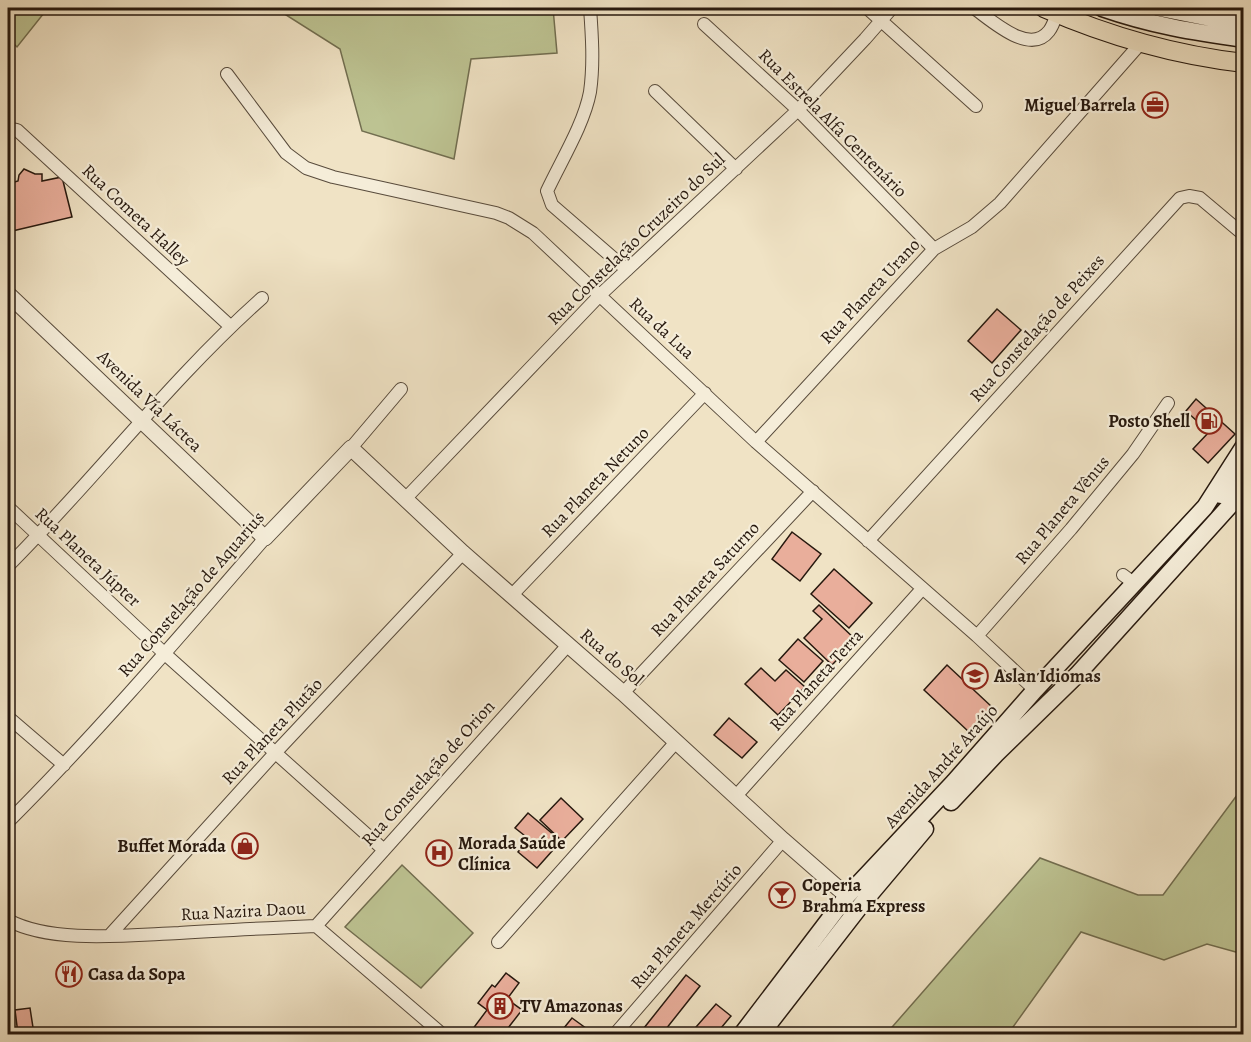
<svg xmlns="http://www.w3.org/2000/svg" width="1251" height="1042" viewBox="0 0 1251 1042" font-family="Alegreya,serif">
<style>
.green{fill:#bdc392;stroke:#726e50;stroke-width:1.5}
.building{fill:#e9ae9b;stroke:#26180e;stroke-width:1.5}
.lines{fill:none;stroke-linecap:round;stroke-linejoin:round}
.minor-casing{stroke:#584b3c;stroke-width:14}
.tertiary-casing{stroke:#584b3c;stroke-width:17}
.secondary-casing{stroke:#26180e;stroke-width:19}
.primary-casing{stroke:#26180e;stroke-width:20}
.minor{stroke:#f5edd9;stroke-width:12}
.tertiary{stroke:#f5edd9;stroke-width:15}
.secondary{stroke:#f5edd9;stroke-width:16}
.primary{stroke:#f0e3c5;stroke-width:18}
.labels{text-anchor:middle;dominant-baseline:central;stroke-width:4.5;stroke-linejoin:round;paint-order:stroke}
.poi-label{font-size:18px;font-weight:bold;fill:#26180e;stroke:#f5edd9;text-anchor:start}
.street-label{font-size:18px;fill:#26180e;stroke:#f5edd9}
</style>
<rect width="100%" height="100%" fill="#f0e3c5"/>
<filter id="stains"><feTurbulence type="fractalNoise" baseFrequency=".00333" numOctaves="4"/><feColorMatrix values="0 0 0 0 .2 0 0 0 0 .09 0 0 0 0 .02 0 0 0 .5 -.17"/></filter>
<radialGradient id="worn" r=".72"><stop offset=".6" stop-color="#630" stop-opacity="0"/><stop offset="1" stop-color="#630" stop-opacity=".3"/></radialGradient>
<path class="green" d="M 8,8 L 48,8 L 17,47 L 8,38 Z
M 275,8 L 553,8 L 557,53 L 471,59 L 454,159 L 362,131 L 340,49 Z
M 1243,787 L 1243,954 L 1207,944 L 1164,960 L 1081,932 L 1008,1034 L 886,1034 L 1040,858 L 1138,895 L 1163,895 Z
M 402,865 L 473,933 L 421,988 L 345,927 Z"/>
<path class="building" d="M 24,169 L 35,174 L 42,174 L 42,181 L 62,177 L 72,217 L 8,232 L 8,184 L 18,181 L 19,175 Z
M 997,309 L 1021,330 L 992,363 L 968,341 Z
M 1196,399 L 1235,434 L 1208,463 L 1193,449 L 1209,432 L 1186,411 Z
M 792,532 L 821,554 L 800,581 L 772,559 Z
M 834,569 L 872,603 L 849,628 L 811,594 Z
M 819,605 L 856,640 L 832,665 L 804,638 L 822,619 L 813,611 Z
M 798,639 L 823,661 L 804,682 L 779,660 Z
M 947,665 L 992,707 L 969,732 L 924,690 Z
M 761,668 L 775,681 L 786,670 L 805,687 L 778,715 L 745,684 Z
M 729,718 L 757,742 L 742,758 L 714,735 Z
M 561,798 L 583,819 L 562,841 L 540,820 Z
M 528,813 L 561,841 L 537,868 L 518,852 L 529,839 L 515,828 Z
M 506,973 L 519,983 L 507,999 L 522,1010 L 508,1028 L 516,1034 L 469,1034 L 487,1010 L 478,1003 L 492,985 L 495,987 Z
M 686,975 L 700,986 L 662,1034 L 643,1034 L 640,1033 Z
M 716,1004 L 731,1016 L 716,1034 L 690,1034 Z
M 30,1008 L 34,1034 L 18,1034 L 15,1010 Z
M 572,1018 L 594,1034 L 559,1034 Z"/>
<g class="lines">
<g class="minor-casing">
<path id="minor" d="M 590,8 C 592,35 594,64 590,92 C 584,124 561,161 547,191 L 552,205 L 627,270
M 867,8 L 976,106
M 974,8 C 992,21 1030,56 1049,31 C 1053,26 1055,19 1057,13
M 704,24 L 798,110 L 934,249
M 227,74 L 286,153 L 306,168 L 333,177 L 496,213 L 509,218 L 533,233 L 756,442 L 977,636 L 1035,690
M 655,91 L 736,169
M 8,128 L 17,130 L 230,326
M 756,442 L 934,249 L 972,227 L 1000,203 L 1140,44
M 351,448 L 401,389
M 406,498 L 600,295 L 798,110 L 865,39 L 892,8
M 8,507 L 165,654 L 384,850
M 868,541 L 1180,198 L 1189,196 L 1200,198 L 1244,235
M 8,566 C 95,479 170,380 262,298
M 1123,575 L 1135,584
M 511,596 L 705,393
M 977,636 L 1071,529 L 1133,454 L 1168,403
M 623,693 L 813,491
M 8,717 L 64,765
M 736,796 L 922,589
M 8,822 C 98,732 181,635 265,538
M 8,920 C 52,944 129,935 179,933 C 224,930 270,928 316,926 L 442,1034
M 316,926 L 568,645
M 109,936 L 276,752 L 463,553
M 498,942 L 676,742
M 615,1034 L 783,840"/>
</g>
<g class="tertiary-casing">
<path id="tertiary" d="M 8,294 L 265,538 L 351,448 L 463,553 L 623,693 L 783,840 L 847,896"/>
</g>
<g class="secondary-casing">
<path id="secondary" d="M 1102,8 C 1151,25 1193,32 1244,39
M 1160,8 L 1215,19 L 1244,23
M 1221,495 L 1244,472
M 951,802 L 996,754 L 1077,675 L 1244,490
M 742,1034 L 847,896 L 954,782 L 1035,690 L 1205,507 L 1244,446
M 761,1034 L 861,905 L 925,829"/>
</g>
<g class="primary-casing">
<path id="primary" d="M 1044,8 C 1108,36 1174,55 1244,63"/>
</g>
<use href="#minor" class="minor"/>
<use href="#tertiary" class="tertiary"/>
<use href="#secondary" class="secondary"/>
<use href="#primary" class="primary"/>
</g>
<defs>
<g id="office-ring" transform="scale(1.35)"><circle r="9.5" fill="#f5edd9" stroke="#8f2418" stroke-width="1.5"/><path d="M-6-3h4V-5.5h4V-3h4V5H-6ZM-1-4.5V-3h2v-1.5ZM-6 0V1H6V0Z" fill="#8f2418"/></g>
<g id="fuel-ring" transform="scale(1.35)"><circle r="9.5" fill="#f5edd9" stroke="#8f2418" stroke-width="1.5"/><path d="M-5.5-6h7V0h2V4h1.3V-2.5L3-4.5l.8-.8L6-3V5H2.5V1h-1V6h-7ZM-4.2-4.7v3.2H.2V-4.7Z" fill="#8f2418"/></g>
<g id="school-ring" transform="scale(1.35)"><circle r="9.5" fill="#f5edd9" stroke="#8f2418" stroke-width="1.5"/><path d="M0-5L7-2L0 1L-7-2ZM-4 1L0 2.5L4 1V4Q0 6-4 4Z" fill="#8f2418"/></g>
<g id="shop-ring" transform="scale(1.35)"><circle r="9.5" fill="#f5edd9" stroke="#8f2418" stroke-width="1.5"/><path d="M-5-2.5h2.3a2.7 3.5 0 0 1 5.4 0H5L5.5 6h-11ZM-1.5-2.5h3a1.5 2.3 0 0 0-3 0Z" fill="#8f2418"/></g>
<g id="hospital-ring" transform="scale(1.35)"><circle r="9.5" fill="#f5edd9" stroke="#8f2418" stroke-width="1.5"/><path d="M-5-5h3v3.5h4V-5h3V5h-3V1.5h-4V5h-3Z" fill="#8f2418"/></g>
<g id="bar-ring" transform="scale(1.35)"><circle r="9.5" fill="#f5edd9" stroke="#8f2418" stroke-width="1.5"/><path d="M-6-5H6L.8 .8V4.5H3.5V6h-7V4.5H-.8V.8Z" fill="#8f2418"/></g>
<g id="restaurant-ring" transform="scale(1.35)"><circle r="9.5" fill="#f5edd9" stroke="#8f2418" stroke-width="1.5"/><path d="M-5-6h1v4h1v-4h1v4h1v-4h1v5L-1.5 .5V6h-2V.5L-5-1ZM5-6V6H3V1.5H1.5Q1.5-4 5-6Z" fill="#8f2418"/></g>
<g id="building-ring" transform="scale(1.35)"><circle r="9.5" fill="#f5edd9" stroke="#8f2418" stroke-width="1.5"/><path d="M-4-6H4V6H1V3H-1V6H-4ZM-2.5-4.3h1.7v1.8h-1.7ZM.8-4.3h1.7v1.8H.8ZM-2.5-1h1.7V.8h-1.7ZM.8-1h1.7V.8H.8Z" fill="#8f2418"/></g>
</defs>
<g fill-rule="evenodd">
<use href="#office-ring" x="1155" y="105"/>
<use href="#fuel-ring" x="1209" y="421"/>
<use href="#school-ring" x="975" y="676"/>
<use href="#shop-ring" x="245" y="846"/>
<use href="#hospital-ring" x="439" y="853"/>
<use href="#bar-ring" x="782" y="895"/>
<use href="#restaurant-ring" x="69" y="974"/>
<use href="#building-ring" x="500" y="1006"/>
</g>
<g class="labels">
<g class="poi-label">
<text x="1136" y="105" text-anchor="end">Miguel Barrela</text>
<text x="1190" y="421" text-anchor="end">Posto Shell</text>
<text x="994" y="676">Aslan Idiomas</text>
<text x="458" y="843">Morada Saúde<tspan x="458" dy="21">Clínica</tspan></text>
<text x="226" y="846" text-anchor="end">Buffet Morada</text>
<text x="802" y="885">Coperia<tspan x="802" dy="21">Brahma Express</tspan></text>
<text x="88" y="974">Casa da Sopa</text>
<text x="520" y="1006">TV Amazonas</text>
</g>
<g class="street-label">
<text transform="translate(833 123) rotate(45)">Rua Estrela Alfa Centenário</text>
<text transform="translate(136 215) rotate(43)">Rua Cometa Halley</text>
<text transform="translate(636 239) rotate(-44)">Rua Constelação Cruzeiro do Sul</text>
<text transform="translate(870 291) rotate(-47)">Rua Planeta Urano</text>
<text transform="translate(662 328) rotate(43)">Rua da Lua</text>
<text transform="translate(1037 328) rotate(-48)">Rua Constelação de Peixes</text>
<text transform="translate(150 401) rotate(44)">Avenida Vía Láctea</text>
<text transform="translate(595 482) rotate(-46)">Rua Planeta Netuno</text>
<text transform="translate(1062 510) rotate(-50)">Rua Planeta Vênus</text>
<text transform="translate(88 557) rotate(43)">Rua Planeta Júpter</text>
<text transform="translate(705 579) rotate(-47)">Rua Planeta Saturno</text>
<text transform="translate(191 594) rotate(-49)">Rua Constelação de Aquarius</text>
<text transform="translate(612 657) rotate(41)">Rua do Sol</text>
<text transform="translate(816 680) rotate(-48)">Rua Planeta Terra</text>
<text transform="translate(272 731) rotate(-47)">Rua Planeta Plutão</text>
<text transform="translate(941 766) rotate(-48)">Avenida André Araújo</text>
<text transform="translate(428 773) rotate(-48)">Rua Constelação de Orion</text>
<text transform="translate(243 911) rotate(-3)">Rua Nazira Daou</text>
<text transform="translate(686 926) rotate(-49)">Rua Planeta Mercúrio</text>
</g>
</g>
<rect width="1251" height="1042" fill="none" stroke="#f0e3c5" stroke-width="30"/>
<rect x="9" y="9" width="1233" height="1024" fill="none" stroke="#26180e" stroke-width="3"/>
<rect x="15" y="15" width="1221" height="1012" fill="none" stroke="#26180e" stroke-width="1.5"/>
<rect width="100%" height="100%" filter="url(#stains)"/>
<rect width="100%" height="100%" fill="url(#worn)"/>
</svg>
